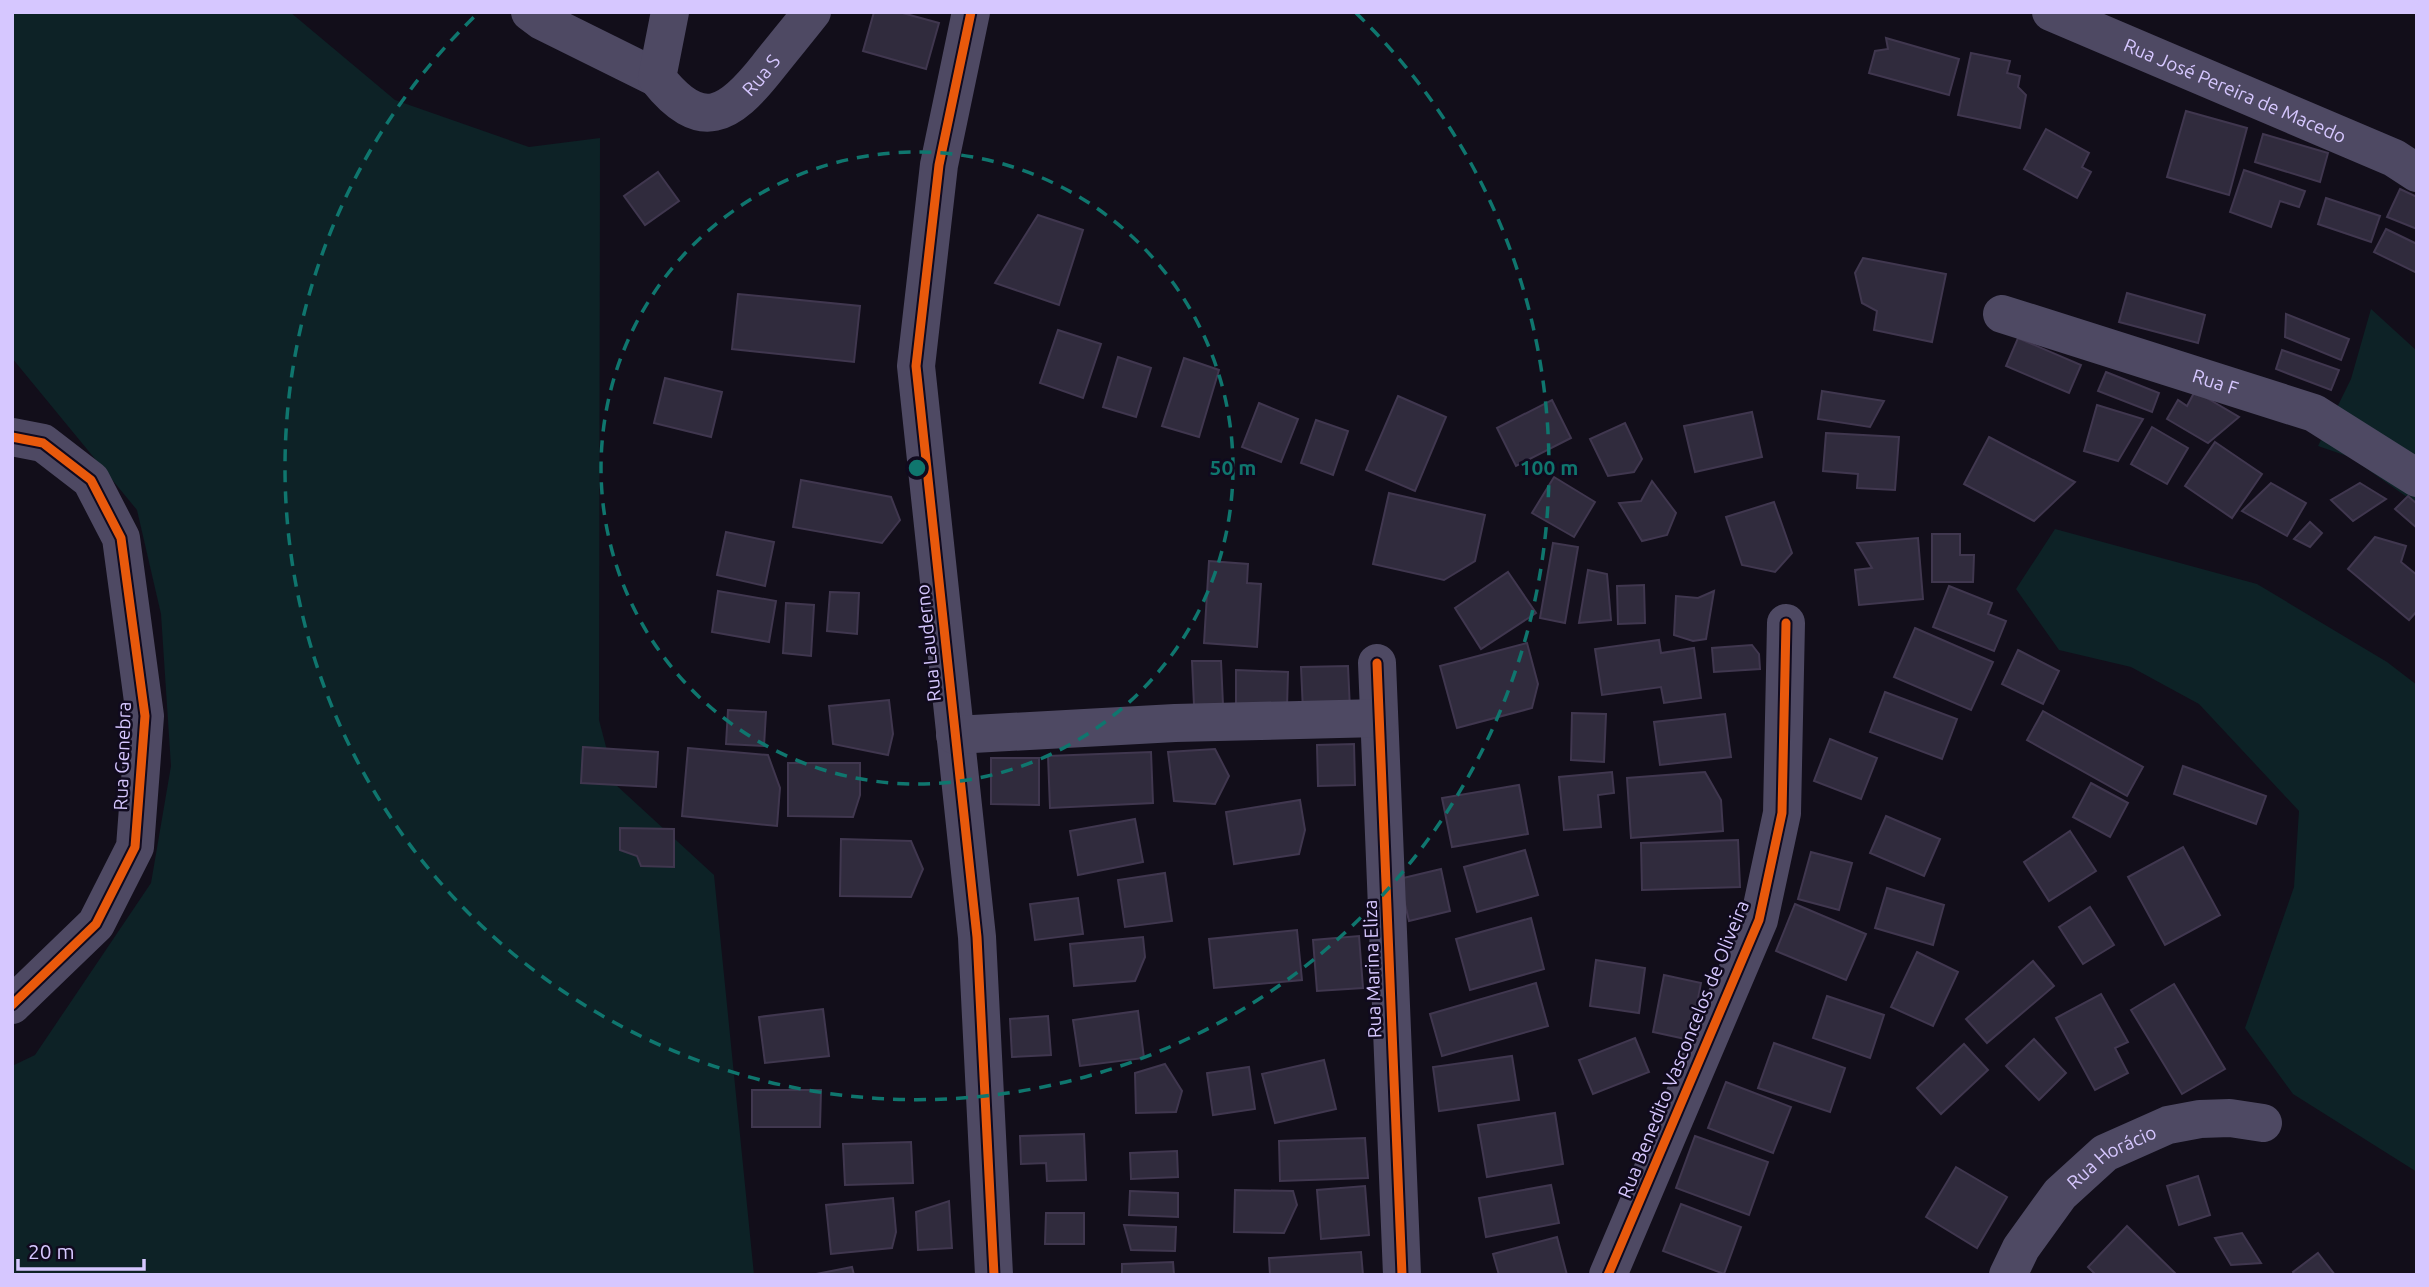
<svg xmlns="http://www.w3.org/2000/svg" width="2429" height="1287" font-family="Ubuntu,sans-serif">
  <rect width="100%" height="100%" fill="#120e1a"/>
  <!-- green -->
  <g fill="#0d2226">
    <path d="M 12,12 L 290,12 L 395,100 L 529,147 L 600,138 L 599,720 L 616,785 L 714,875 L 754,1275 L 12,1275 L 12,1066 L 35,1055 L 151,883 L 171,766 L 161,614 L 137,510 L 12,358 Z"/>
    <path d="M 2371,309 L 2417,351 L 2417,504 L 2350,457 L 2318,446 L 2351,379 Z"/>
    <path d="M 2055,529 L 2257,584 L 2387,662 L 2417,685 L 2417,1172 L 2293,1094 L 2245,1028 L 2294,887 L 2299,811 L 2199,704 L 2131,667 L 2059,650 L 2016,589 Z"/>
  </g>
  <!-- building -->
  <g fill="#302b3d" stroke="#40374f" stroke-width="2">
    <path d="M 874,12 L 899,12 L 939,23 L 926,69 L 863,51 Z"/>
    <path d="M 1886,38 L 1959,59 L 1949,95 L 1869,73 L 1875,51 L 1888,49 Z"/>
    <path d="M 1971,53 L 2010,61 L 2007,73 L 2020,76 L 2018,87 L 2026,95 L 2020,128 L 1958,115 Z"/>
    <path d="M 2186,111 L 2247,128 L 2229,195 L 2167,177 Z"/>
    <path d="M 2046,129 L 2089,153 L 2082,167 L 2091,172 L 2077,198 L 2024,169 Z"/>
    <path d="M 2263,134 L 2328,153 L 2320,182 L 2255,162 Z"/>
    <path d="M 2244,170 L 2305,191 L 2299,207 L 2280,201 L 2271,227 L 2230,212 Z"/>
    <path d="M 658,172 L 679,201 L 645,225 L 624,196 Z"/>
    <path d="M 2400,189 L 2417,197 L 2417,229 L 2387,217 Z"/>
    <path d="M 2326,198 L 2380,216 L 2371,242 L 2318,224 Z"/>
    <path d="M 1038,215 L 1083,230 L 1059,305 L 995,283 Z"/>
    <path d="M 2386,229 L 2417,244 L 2417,273 L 2374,252 Z"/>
    <path d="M 1863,258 L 1946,274 L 1932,342 L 1874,330 L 1877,311 L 1862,303 L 1855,273 Z"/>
    <path d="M 2127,293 L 2205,315 L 2198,343 L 2119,322 Z"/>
    <path d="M 738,294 L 860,306 L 854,362 L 732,349 Z"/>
    <path d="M 2286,314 L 2349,339 L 2341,360 L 2285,337 Z"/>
    <path d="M 1058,330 L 1101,344 L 1083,398 L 1040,383 Z"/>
    <path d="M 2018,338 L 2081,365 L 2069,393 L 2006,366 Z"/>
    <path d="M 2282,350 L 2339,370 L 2331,390 L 2276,369 Z"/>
    <path d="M 1118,357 L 1151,368 L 1136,417 L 1103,407 Z"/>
    <path d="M 1184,358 L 1219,370 L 1199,437 L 1162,426 Z"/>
    <path d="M 2106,372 L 2159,393 L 2152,412 L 2098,391 Z"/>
    <path d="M 665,378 L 722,392 L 711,437 L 654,423 Z"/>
    <path d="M 1822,391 L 1884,401 L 1870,427 L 1818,419 Z"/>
    <path d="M 2195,391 L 2239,417 L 2208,443 L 2167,419 L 2178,400 L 2187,406 Z"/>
    <path d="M 1398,396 L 1446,417 L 1415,491 L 1366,470 Z"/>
    <path d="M 1552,400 L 1571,438 L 1516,466 L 1497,428 Z"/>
    <path d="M 1259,403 L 1298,419 L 1281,462 L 1242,447 Z"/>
    <path d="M 2097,405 L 2143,419 L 2118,461 L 2084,451 Z"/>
    <path d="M 1752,412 L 1762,457 L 1695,472 L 1684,426 Z"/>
    <path d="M 1316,420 L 1348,431 L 1333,475 L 1301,463 Z"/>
    <path d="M 1625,423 L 1642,459 L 1634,472 L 1608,476 L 1590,439 Z"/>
    <path d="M 2152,427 L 2188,448 L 2167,484 L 2131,464 Z"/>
    <path d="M 1826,433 L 1899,437 L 1895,490 L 1857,488 L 1858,474 L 1823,471 Z"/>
    <path d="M 1989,437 L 2075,482 L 2034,521 L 1964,484 Z"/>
    <path d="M 2215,442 L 2262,474 L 2232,518 L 2185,486 Z"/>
    <path d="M 1554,477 L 1595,502 L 1574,537 L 1532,513 Z"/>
    <path d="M 801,480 L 891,497 L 900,520 L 882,543 L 793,527 Z"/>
    <path d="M 1652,481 L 1676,513 L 1667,535 L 1642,541 L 1619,503 L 1641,501 Z"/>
    <path d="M 2271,483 L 2306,503 L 2287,536 L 2242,511 Z"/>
    <path d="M 2360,483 L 2386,499 L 2353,521 L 2331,500 Z"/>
    <path d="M 1389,493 L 1485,515 L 1475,561 L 1444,580 L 1373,564 Z"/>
    <path d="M 2408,496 L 2417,504 L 2417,528 L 2395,509 Z"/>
    <path d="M 1774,502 L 1792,553 L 1775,572 L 1742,565 L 1726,517 Z"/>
    <path d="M 2310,522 L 2322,533 L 2310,547 L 2294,539 Z"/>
    <path d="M 726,532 L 774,542 L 765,586 L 717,575 Z"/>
    <path d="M 1932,534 L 1960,534 L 1960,555 L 1974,555 L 1973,582 L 1932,582 Z"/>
    <path d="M 2375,537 L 2406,546 L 2401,562 L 2417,575 L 2417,611 L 2409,620 L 2348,569 Z"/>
    <path d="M 1918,538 L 1923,599 L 1859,605 L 1855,570 L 1872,568 L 1857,543 Z"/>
    <path d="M 1553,543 L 1578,547 L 1565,623 L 1540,618 Z"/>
    <path d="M 1209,561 L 1248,564 L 1247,583 L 1261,584 L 1257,647 L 1204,643 Z"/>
    <path d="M 1588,570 L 1607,574 L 1611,620 L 1579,623 Z"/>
    <path d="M 1508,572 L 1536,613 L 1481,649 L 1455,608 Z"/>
    <path d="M 1644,585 L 1645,623 L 1618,624 L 1617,586 Z"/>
    <path d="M 1949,586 L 1992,603 L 1988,614 L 2006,621 L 1994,651 L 1933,627 Z"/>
    <path d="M 718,591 L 776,601 L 769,642 L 712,632 Z"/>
    <path d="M 1714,591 L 1706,639 L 1693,641 L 1674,635 L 1676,596 L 1698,598 Z"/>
    <path d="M 830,592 L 859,593 L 857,634 L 827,631 Z"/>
    <path d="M 786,603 L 814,605 L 811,656 L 783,653 Z"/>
    <path d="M 1915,628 L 1993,662 L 1971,710 L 1894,677 Z"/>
    <path d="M 1659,640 L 1661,653 L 1694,648 L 1701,698 L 1664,703 L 1661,687 L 1602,695 L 1595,649 Z"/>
    <path d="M 1527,643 L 1538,684 L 1532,708 L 1457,728 L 1440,666 Z"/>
    <path d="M 1752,645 L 1759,654 L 1760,669 L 1714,672 L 1712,648 Z"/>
    <path d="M 2018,650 L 2059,671 L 2043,704 L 2002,684 Z"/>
    <path d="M 1192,661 L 1221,661 L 1223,705 L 1194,705 Z"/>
    <path d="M 1348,666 L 1350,710 L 1303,711 L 1301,667 Z"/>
    <path d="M 1236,670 L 1288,672 L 1287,708 L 1236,707 Z"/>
    <path d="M 1885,692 L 1957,719 L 1942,759 L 1870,732 Z"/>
    <path d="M 889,700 L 893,734 L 888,755 L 833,744 L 829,706 Z"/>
    <path d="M 728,710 L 766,712 L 764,746 L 726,744 Z"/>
    <path d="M 2043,711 L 2143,767 L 2127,796 L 2027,740 Z"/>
    <path d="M 1572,713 L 1606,714 L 1604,762 L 1571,760 Z"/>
    <path d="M 1725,714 L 1731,757 L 1660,765 L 1654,722 Z"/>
    <path d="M 1830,739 L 1877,758 L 1861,799 L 1814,781 Z"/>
    <path d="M 1354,744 L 1355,785 L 1318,786 L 1317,745 Z"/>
    <path d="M 583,747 L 658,752 L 656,787 L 581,783 Z"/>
    <path d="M 688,748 L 768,755 L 780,788 L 777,826 L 682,816 Z"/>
    <path d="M 1215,749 L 1229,776 L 1215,804 L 1174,801 L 1168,752 Z"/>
    <path d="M 1151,752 L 1153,803 L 1050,808 L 1048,756 Z"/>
    <path d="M 991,758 L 1039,758 L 1039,805 L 991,804 Z"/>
    <path d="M 788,763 L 860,763 L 860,795 L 853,817 L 788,816 Z"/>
    <path d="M 2183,766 L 2266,796 L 2256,824 L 2174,794 Z"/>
    <path d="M 1612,772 L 1614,793 L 1598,795 L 1601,827 L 1564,830 L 1559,777 Z"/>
    <path d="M 1705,772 L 1721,800 L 1723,831 L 1631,838 L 1627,778 Z"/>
    <path d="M 2091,783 L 2128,803 L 2110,837 L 2073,817 Z"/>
    <path d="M 1519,785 L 1528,834 L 1452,847 L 1442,798 Z"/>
    <path d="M 1300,800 L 1305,830 L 1299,854 L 1234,864 L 1226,812 Z"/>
    <path d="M 1886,816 L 1940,839 L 1924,876 L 1870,853 Z"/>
    <path d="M 1135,819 L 1143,862 L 1078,875 L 1070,831 Z"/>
    <path d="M 620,828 L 674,829 L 674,867 L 641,866 L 637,856 L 620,850 Z"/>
    <path d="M 2070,831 L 2096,871 L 2049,901 L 2024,862 Z"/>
    <path d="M 841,839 L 911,841 L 923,869 L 911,897 L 840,896 Z"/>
    <path d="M 1738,840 L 1740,887 L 1642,890 L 1641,843 Z"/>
    <path d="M 2183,847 L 2220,915 L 2165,945 L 2128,877 Z"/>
    <path d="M 1525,850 L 1538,895 L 1477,912 L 1464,867 Z"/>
    <path d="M 1811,852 L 1852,863 L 1839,910 L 1798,899 Z"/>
    <path d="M 1441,869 L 1450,911 L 1409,921 L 1399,879 Z"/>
    <path d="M 1165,873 L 1172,921 L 1125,927 L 1118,880 Z"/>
    <path d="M 1887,888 L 1944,905 L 1933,945 L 1875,928 Z"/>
    <path d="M 1078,898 L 1083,934 L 1035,940 L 1030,904 Z"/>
    <path d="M 1795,904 L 1866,934 L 1846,980 L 1776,951 Z"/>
    <path d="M 2090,907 L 2114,945 L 2083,964 L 2059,927 Z"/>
    <path d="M 1531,918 L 1544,969 L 1470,990 L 1456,939 Z"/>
    <path d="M 1297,930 L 1302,980 L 1214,988 L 1209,939 Z"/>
    <path d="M 1359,936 L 1363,988 L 1317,991 L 1313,940 Z"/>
    <path d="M 1143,937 L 1145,957 L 1135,981 L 1074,986 L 1070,944 Z"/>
    <path d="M 1917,952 L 1958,972 L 1933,1026 L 1891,1007 Z"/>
    <path d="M 1596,960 L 1645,968 L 1639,1013 L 1590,1006 Z"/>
    <path d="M 2033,961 L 2054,986 L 1987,1043 L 1966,1019 Z"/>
    <path d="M 1664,975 L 1701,983 L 1690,1040 L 1653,1032 Z"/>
    <path d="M 1536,983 L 1548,1026 L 1442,1056 L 1430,1014 Z"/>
    <path d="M 2174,984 L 2225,1069 L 2182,1094 L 2131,1010 Z"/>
    <path d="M 2101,994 L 2128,1042 L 2115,1048 L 2128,1073 L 2095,1090 L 2056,1018 Z"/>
    <path d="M 1827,996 L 1884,1015 L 1870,1058 L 1813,1038 Z"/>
    <path d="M 823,1009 L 829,1056 L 765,1063 L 759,1017 Z"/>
    <path d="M 1138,1011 L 1144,1058 L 1080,1066 L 1073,1020 Z"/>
    <path d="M 1048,1016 L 1051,1055 L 1012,1057 L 1010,1019 Z"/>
    <path d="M 1635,1038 L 1649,1072 L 1593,1094 L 1579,1060 Z"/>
    <path d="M 2034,1039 L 2066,1073 L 2039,1100 L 2006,1066 Z"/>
    <path d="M 1774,1043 L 1845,1068 L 1830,1112 L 1758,1088 Z"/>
    <path d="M 1964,1044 L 1988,1070 L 1941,1114 L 1917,1088 Z"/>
    <path d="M 1512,1056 L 1519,1100 L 1439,1111 L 1433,1067 Z"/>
    <path d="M 1324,1060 L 1336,1109 L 1275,1123 L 1262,1074 Z"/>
    <path d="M 1165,1064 L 1182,1091 L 1176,1112 L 1136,1113 L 1135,1073 Z"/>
    <path d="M 1249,1067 L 1255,1109 L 1213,1115 L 1207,1073 Z"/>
    <path d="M 1726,1082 L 1791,1107 L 1773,1153 L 1708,1128 Z"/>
    <path d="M 752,1090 L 821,1090 L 820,1127 L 752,1127 Z"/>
    <path d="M 1555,1113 L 1563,1164 L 1487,1177 L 1478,1125 Z"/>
    <path d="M 1084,1134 L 1086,1180 L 1047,1181 L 1046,1163 L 1021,1164 L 1020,1136 Z"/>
    <path d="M 1695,1136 L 1768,1162 L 1749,1215 L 1676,1188 Z"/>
    <path d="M 1365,1138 L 1368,1178 L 1280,1181 L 1279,1141 Z"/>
    <path d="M 911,1142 L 913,1183 L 845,1185 L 843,1144 Z"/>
    <path d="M 1177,1151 L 1178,1177 L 1131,1179 L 1130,1153 Z"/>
    <path d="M 1956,1167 L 2007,1197 L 1977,1248 L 1926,1217 Z"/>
    <path d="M 2198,1176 L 2210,1215 L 2179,1225 L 2167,1186 Z"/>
    <path d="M 1551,1185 L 1559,1223 L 1486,1237 L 1479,1198 Z"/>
    <path d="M 1365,1186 L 1369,1235 L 1321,1239 L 1317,1190 Z"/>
    <path d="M 1235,1190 L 1293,1191 L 1297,1205 L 1284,1233 L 1234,1232 Z"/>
    <path d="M 1130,1191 L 1178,1193 L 1178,1217 L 1129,1215 Z"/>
    <path d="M 893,1198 L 896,1232 L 892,1248 L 831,1254 L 826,1205 Z"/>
    <path d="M 949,1201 L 952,1248 L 918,1250 L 916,1212 Z"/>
    <path d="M 1681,1204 L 1741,1227 L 1724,1274 L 1663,1251 Z"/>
    <path d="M 1046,1213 L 1084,1213 L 1084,1244 L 1045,1244 Z"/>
    <path d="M 1124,1225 L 1176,1227 L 1175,1251 L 1131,1250 Z"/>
    <path d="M 2127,1226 L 2177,1275 L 2096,1275 L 2088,1267 Z"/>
    <path d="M 2242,1233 L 2261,1263 L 2231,1265 L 2215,1238 Z"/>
    <path d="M 1557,1237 L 1567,1275 L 1499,1275 L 1493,1254 Z"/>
    <path d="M 1361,1252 L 1363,1275 L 1270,1275 L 1269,1258 Z"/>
    <path d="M 2318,1253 L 2335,1275 L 2295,1275 L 2293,1272 Z"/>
    <path d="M 1173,1262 L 1174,1275 L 1122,1275 L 1122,1264 Z"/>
    <path d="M 852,1267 L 854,1275 L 811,1275 Z"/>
  </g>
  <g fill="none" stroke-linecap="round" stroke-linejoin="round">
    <!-- minor -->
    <g stroke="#4e4963" stroke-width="38">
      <path d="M 530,12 L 542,21 L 657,78"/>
      <path id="s1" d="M 670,12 L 657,78 C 701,134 729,116 767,68 C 782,49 797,31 812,12"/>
      <path d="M 971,12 L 939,165 L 916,366 L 977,937 L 994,1275"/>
      <path id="s2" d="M 2051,12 L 2394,158 L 2417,173"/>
      <path id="s3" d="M 2002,314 L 2314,413 L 2417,478"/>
      <path d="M 12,437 L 43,443 L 91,480 L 121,538 L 145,716 L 135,847 L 96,924 L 12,1005"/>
      <path d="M 1377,663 L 1402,1275"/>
      <path d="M 955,735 L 1175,723 L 1379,718"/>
      <path d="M 1608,1275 L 1759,920 L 1782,813 L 1786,623"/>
      <path id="s4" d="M 2008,1275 L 2021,1248 L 2060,1194 L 2105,1153 L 2168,1125 L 2200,1119 L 2230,1118 L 2263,1123"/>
    </g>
    <defs>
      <g id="cycleway">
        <path d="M 971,12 L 939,165 L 916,366 L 977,937 L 994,1275"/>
        <path d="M 12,437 L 43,443 L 91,480 L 121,538 L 145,716 L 135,847 L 96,924 L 12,1005"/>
        <path d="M 1377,663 L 1402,1275"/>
        <path d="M 1608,1275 L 1759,920 L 1782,813 L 1786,623"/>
      </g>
    </defs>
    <!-- cycleway casing -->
    <use href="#cycleway" stroke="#100a1e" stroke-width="13"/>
    <!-- cycleway -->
    <use href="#cycleway" stroke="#e8590c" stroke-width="9"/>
  </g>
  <!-- distance rings -->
  <g fill="none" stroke="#0f766e" stroke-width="3.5" stroke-dasharray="12 9">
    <circle cx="917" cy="468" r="316"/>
    <path d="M1356 13A632 632 0 1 1 478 13"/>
  </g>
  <g text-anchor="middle" stroke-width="5" stroke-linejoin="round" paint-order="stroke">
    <!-- street labels -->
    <g font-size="19" fill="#d6c7ff" stroke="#100a1e">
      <text dy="7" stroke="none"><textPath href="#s1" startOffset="198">Rua S</textPath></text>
      <text dy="7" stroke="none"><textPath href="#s2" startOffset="200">Rua José Pereira de Macedo</textPath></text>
      <text dy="7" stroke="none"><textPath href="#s3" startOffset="224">Rua F</textPath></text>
      <text transform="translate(928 643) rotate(-96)" y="7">Rua Lauderno</text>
      <text transform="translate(122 756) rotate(-88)" y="7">Rua Genebra</text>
      <text transform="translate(1372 969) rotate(-92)" y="7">Rua Marina Eliza</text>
      <text transform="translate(1683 1049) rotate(-68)" y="7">Rua Benedito Vasconcelos de Oliveira</text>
      <text dy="7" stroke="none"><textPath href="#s4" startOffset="161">Rua Horácio</textPath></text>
    </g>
  </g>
  <circle cx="917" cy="468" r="10" fill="#0f766e" stroke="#100a1e" stroke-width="3.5"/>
  <g font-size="21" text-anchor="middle" font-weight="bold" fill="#0f766e" stroke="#100a1e" stroke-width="5" stroke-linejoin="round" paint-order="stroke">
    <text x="1233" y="475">50 m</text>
    <text x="1549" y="475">100 m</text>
  </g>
  <!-- border -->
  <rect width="2429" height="1287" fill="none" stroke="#d6c7ff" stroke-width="28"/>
  <!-- scale -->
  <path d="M18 1259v10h126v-10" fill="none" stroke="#d6c7ff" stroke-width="3.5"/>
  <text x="28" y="1259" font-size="21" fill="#d6c7ff" stroke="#100a1e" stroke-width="5" paint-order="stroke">20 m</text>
</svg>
